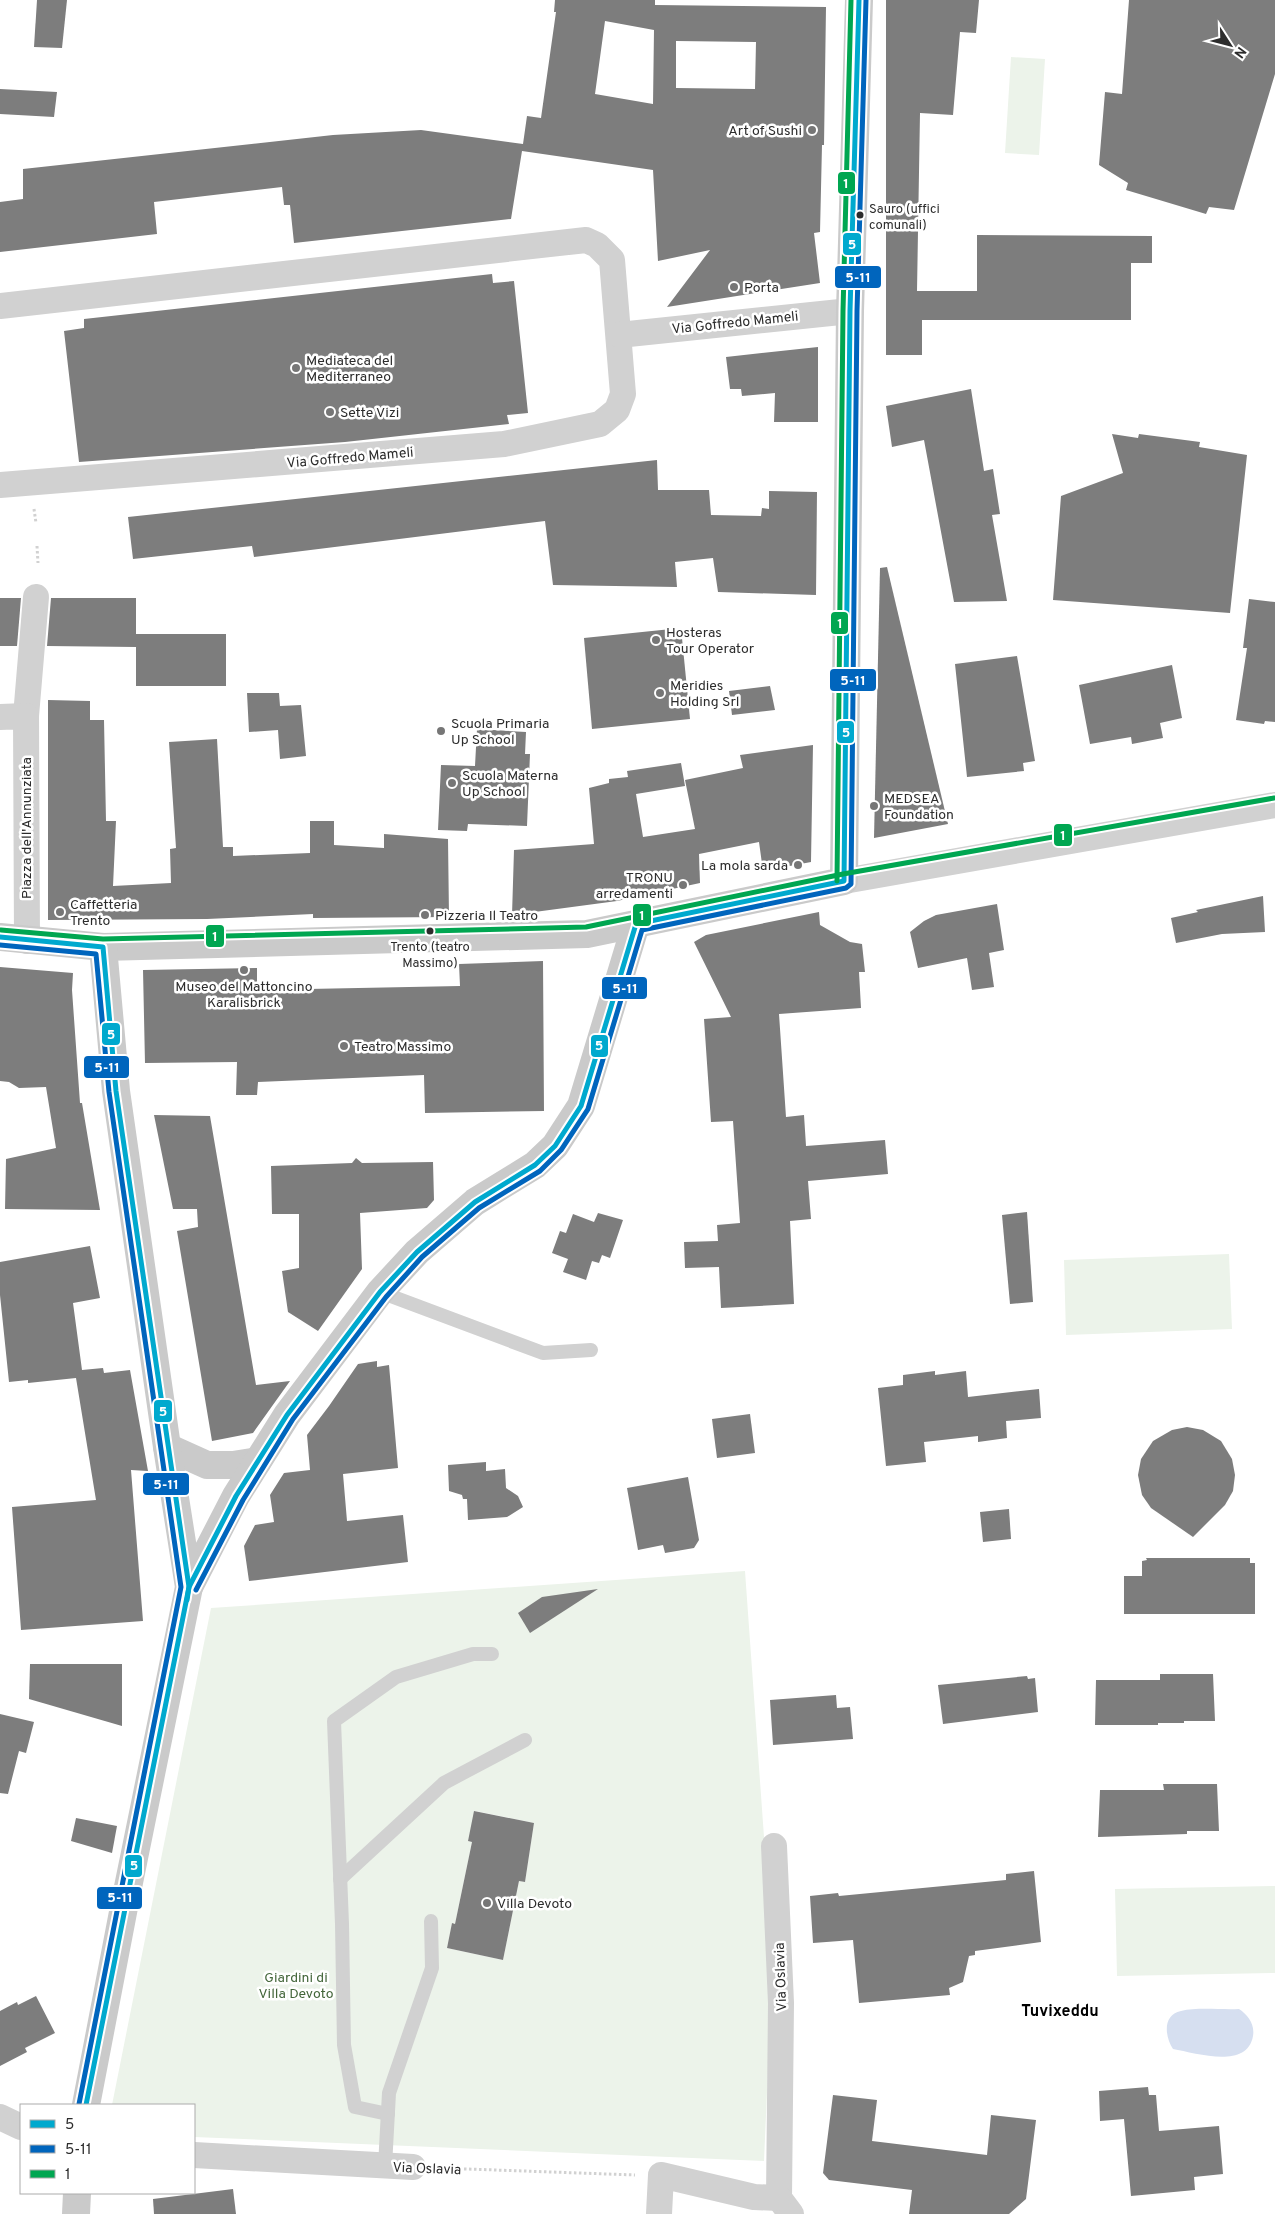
<svg xmlns="http://www.w3.org/2000/svg" width="1275" height="2214" font-family="Overpass,sans-serif">
  <rect width="100%" height="100%" fill="#fff"/>
  <!-- green -->
  <g fill="#ecf3ea" fill-rule="evenodd">
    <path d="M 1011,57 L 1045,59 L 1039,155 L 1005,153 Z"/>
    <path d="M 1229,1254 L 1232,1329 L 1066,1335 L 1064,1260 Z"/>
    <path d="M 745,1571 L 765,1851 L 772,1978 L 764,2161 L 194,2137 L 194,2105 L 112,2105 L 211,1608 ZM 475,1811 L 534,1823 L 525,1882 L 519,1881 L 503,1960 L 447,1948 L 452,1924 L 455,1924 L 472,1842 L 468,1841 Z"/>
    <path d="M 1275,1886 L 1275,1973 L 1117,1976 L 1115,1889 Z"/>
  </g>
  <!-- water -->
  <path fill="#d6dff0" d="M 1239,2009 C 1248,2015 1255,2024 1253,2036 C 1247,2070 1196,2053 1173,2049 C 1165,2037 1162,2015 1181,2011 C 1197,2007 1222,2010 1239,2009 Z"/>
  <!-- building -->
  <g fill="#7d7d7d" fill-rule="evenodd">
    <path d="M 37,0 L 67,0 L 62,48 L 34,47 Z"/>
    <path d="M 555,0 L 655,0 L 655,5 L 826,7 L 824,145 L 822,145 L 820,232 L 814,233 L 820,283 L 667,307 L 710,250 L 658,261 L 653,170 L 522,151 L 511,219 L 294,243 L 290,205 L 284,205 L 282,187 L 154,202 L 157,234 L 0,252 L 0,202 L 23,199 L 23,169 L 333,135 L 421,130 L 523,144 L 527,116 L 541,118 L 556,12 L 554,12 ZM 605,21 L 654,30 L 653,104 L 595,94 ZM 676,41 L 756,42 L 755,89 L 676,88 Z"/>
    <path d="M 886,0 L 979,0 L 976,33 L 960,32 L 953,115 L 920,113 L 917,291 L 977,291 L 977,235 L 1152,236 L 1152,263 L 1131,263 L 1131,320 L 922,320 L 922,355 L 886,355 Z"/>
    <path d="M 1129,0 L 1275,0 L 1275,74 L 1234,210 L 1209,207 L 1206,214 L 1126,190 L 1128,183 L 1099,165 L 1105,92 L 1122,94 Z"/>
    <path d="M 0,89 L 57,92 L 54,117 L 0,114 Z"/>
    <path d="M 492,274 L 493,283 L 514,281 L 528,413 L 507,415 L 509,424 L 345,442 L 79,462 L 64,331 L 84,328 L 84,319 Z"/>
    <path d="M 818,347 L 818,422 L 774,422 L 775,393 L 742,396 L 741,389 L 730,389 L 726,357 Z"/>
    <path d="M 971,389 L 984,471 L 993,469 L 1000,514 L 992,515 L 1007,601 L 954,602 L 924,440 L 892,447 L 886,406 Z"/>
    <path d="M 1112,434 L 1138,438 L 1139,434 L 1200,442 L 1199,447 L 1247,455 L 1230,613 L 1053,600 L 1061,496 L 1123,473 Z"/>
    <path d="M 657,460 L 658,490 L 709,490 L 711,515 L 761,516 L 762,508 L 769,509 L 769,491 L 817,492 L 816,595 L 718,592 L 713,558 L 675,562 L 677,587 L 553,585 L 545,521 L 254,557 L 252,546 L 133,559 L 128,517 Z"/>
    <path d="M 887,567 L 948,824 L 874,838 L 880,568 Z"/>
    <path d="M 0,598 L 21,598 L 17,646 L 0,646 Z"/>
    <path d="M 51,598 L 136,598 L 136,645 L 136,634 L 226,634 L 226,686 L 136,686 L 136,647 L 47,646 Z"/>
    <path d="M 1249,599 L 1275,602 L 1275,722 L 1265,721 L 1264,724 L 1236,720 L 1247,648 L 1243,648 Z"/>
    <path d="M 681,628 L 690,719 L 592,729 L 584,638 Z"/>
    <path d="M 1017,656 L 1035,761 L 1023,763 L 1024,771 L 967,777 L 955,664 Z"/>
    <path d="M 1172,665 L 1182,718 L 1160,723 L 1163,738 L 1132,744 L 1131,737 L 1090,744 L 1079,685 Z"/>
    <path d="M 770,686 L 775,710 L 732,715 L 729,691 Z"/>
    <path d="M 247,693 L 279,693 L 280,706 L 301,705 L 306,756 L 280,759 L 278,730 L 249,732 Z"/>
    <path d="M 48,700 L 90,701 L 90,720 L 104,720 L 106,821 L 116,821 L 113,886 L 171,883 L 170,849 L 176,848 L 169,742 L 217,739 L 223,847 L 233,847 L 233,856 L 310,853 L 310,821 L 334,821 L 334,845 L 384,848 L 384,834 L 448,839 L 449,917 L 313,918 L 313,914 L 207,919 L 48,920 Z"/>
    <path d="M 477,729 L 526,732 L 525,754 L 530,754 L 527,826 L 468,824 L 467,831 L 438,830 L 441,765 L 475,766 Z"/>
    <path d="M 813,745 L 811,862 L 763,871 L 759,842 L 699,854 L 700,883 L 617,901 L 512,915 L 514,850 L 594,844 L 589,788 L 609,783 L 609,779 L 628,777 L 627,771 L 681,763 L 685,786 L 636,794 L 643,837 L 695,829 L 685,780 L 743,768 L 740,755 Z"/>
    <path d="M 1263,896 L 1265,932 L 1222,934 L 1176,943 L 1171,918 L 1198,912 L 1196,910 Z"/>
    <path d="M 997,904 L 1004,950 L 989,953 L 994,987 L 972,990 L 967,958 L 918,968 L 910,932 L 924,921 L 936,915 Z"/>
    <path d="M 819,912 L 820,925 L 850,942 L 862,944 L 865,972 L 859,972 L 861,1008 L 779,1014 L 786,1117 L 804,1115 L 806,1146 L 885,1140 L 888,1174 L 808,1181 L 811,1219 L 790,1221 L 794,1304 L 721,1308 L 719,1267 L 685,1268 L 684,1242 L 718,1241 L 717,1225 L 740,1223 L 733,1121 L 711,1122 L 704,1019 L 731,1017 L 694,942 L 706,935 Z"/>
    <path d="M 543,961 L 544,1111 L 425,1113 L 424,1075 L 258,1082 L 257,1095 L 236,1095 L 237,1062 L 145,1063 L 143,970 L 257,968 L 257,990 L 460,986 L 459,964 Z"/>
    <path d="M 0,967 L 73,973 L 72,990 L 80,1103 L 82,1103 L 100,1210 L 5,1209 L 6,1159 L 56,1148 L 46,1087 L 19,1088 L 9,1082 L 0,1081 Z"/>
    <path d="M 154,1115 L 210,1116 L 256,1385 L 290,1381 L 253,1433 L 212,1441 L 177,1231 L 198,1227 L 197,1209 L 173,1209 Z"/>
    <path d="M 356,1158 L 362,1163 L 433,1162 L 434,1200 L 427,1208 L 360,1213 L 362,1269 L 318,1331 L 288,1312 L 282,1271 L 299,1268 L 299,1214 L 272,1214 L 271,1166 L 352,1163 Z"/>
    <path d="M 1027,1212 L 1033,1302 L 1010,1304 L 1002,1215 Z"/>
    <path d="M 598,1213 L 623,1220 L 610,1258 L 602,1255 L 599,1263 L 592,1261 L 586,1280 L 563,1272 L 568,1259 L 552,1253 L 560,1231 L 566,1233 L 573,1214 L 594,1222 Z"/>
    <path d="M 90,1246 L 100,1298 L 73,1303 L 82,1370 L 103,1368 L 104,1373 L 130,1370 L 148,1471 L 131,1470 L 143,1621 L 21,1630 L 12,1507 L 96,1500 L 76,1378 L 28,1383 L 28,1380 L 9,1382 L 0,1295 L 0,1262 Z"/>
    <path d="M 377,1361 L 377,1367 L 389,1365 L 398,1468 L 343,1474 L 347,1521 L 403,1515 L 408,1562 L 249,1581 L 244,1546 L 255,1525 L 274,1522 L 270,1495 L 284,1473 L 310,1470 L 307,1435 L 329,1406 L 358,1364 Z"/>
    <path d="M 935,1371 L 935,1375 L 966,1371 L 968,1397 L 1039,1389 L 1041,1418 L 1006,1421 L 1007,1438 L 978,1442 L 978,1436 L 924,1442 L 926,1462 L 886,1466 L 878,1388 L 903,1385 L 903,1375 Z"/>
    <path d="M 750,1414 L 755,1453 L 717,1458 L 712,1419 Z"/>
    <path d="M 1187,1427 L 1203,1430 L 1221,1441 L 1232,1459 L 1235,1475 L 1233,1491 L 1225,1505 L 1193,1537 L 1151,1508 L 1142,1495 L 1138,1475 L 1141,1459 L 1153,1441 L 1172,1430 Z"/>
    <path d="M 486,1462 L 486,1471 L 505,1469 L 506,1488 L 518,1496 L 523,1507 L 507,1517 L 468,1520 L 467,1499 L 463,1499 L 462,1495 L 449,1491 L 448,1465 Z"/>
    <path d="M 688,1477 L 699,1540 L 694,1548 L 665,1553 L 663,1545 L 638,1550 L 627,1488 Z"/>
    <path d="M 1009,1509 L 1011,1539 L 983,1542 L 980,1512 Z"/>
    <path d="M 1146,1558 L 1250,1558 L 1250,1563 L 1255,1563 L 1255,1614 L 1124,1614 L 1124,1576 L 1142,1576 L 1142,1561 L 1147,1560 Z"/>
    <path d="M 598,1589 L 530,1633 L 518,1613 L 542,1597 Z"/>
    <path d="M 30,1664 L 122,1664 L 122,1726 L 29,1699 Z"/>
    <path d="M 1160,1674 L 1213,1674 L 1215,1721 L 1184,1721 L 1184,1723 L 1158,1723 L 1158,1725 L 1095,1725 L 1096,1680 L 1160,1680 Z"/>
    <path d="M 1027,1676 L 1028,1679 L 1035,1678 L 1038,1712 L 943,1724 L 938,1685 Z"/>
    <path d="M 836,1695 L 837,1708 L 850,1707 L 853,1739 L 773,1745 L 770,1700 Z"/>
    <path d="M 0,1714 L 34,1722 L 26,1753 L 19,1751 L 8,1794 L 0,1793 Z"/>
    <path d="M 1163,1784 L 1217,1784 L 1219,1831 L 1187,1831 L 1187,1834 L 1098,1837 L 1100,1790 L 1164,1790 Z"/>
    <path d="M 474,1811 L 534,1823 L 525,1882 L 519,1881 L 503,1960 L 447,1948 L 452,1923 L 455,1924 L 472,1842 L 468,1841 Z"/>
    <path d="M 76,1818 L 117,1826 L 112,1853 L 71,1841 Z"/>
    <path d="M 1034,1871 L 1041,1942 L 975,1951 L 975,1955 L 969,1956 L 963,1982 L 949,1988 L 950,1995 L 859,2003 L 853,1940 L 813,1943 L 810,1896 L 838,1893 L 839,1896 L 1006,1880 L 1006,1874 Z"/>
    <path d="M 36,1996 L 55,2033 L 25,2048 L 27,2052 L 0,2066 L 0,2011 L 17,2002 L 18,2005 Z"/>
    <path d="M 1148,2087 L 1149,2095 L 1156,2095 L 1159,2131 L 1219,2126 L 1223,2174 L 1194,2177 L 1195,2190 L 1131,2196 L 1124,2119 L 1100,2121 L 1099,2091 Z"/>
    <path d="M 833,2095 L 877,2100 L 872,2141 L 987,2155 L 991,2115 L 1036,2120 L 1026,2199 L 1009,2214 L 909,2214 L 912,2190 L 829,2180 L 823,2173 Z"/>
    <path d="M 233,2189 L 236,2214 L 154,2214 L 153,2199 Z"/>
  </g>
  <g fill="none" stroke-linecap="round" stroke-linejoin="round">
    <!-- path -->
    <g stroke="#d1d1d1" stroke-width="3" stroke-dasharray="2.5 2.5" stroke-linecap="butt">
      <path d="M 34,509 L 36,523"/>
      <path d="M 37,546 L 38,563"/>
      <path d="M 439,2168 L 635,2175"/>
    </g>
    <!-- lane -->
    <g stroke="#d1d1d1" stroke-width="14">
      <path d="M 380,1292 L 543,1353 L 591,1350"/>
      <path d="M 340,1879 L 444,1783 L 525,1740"/>
      <path d="M 388,2114 L 355,2107 L 344,2045 L 342,1924 L 334,1721 L 396,1677 L 473,1654 L 492,1654"/>
      <path d="M 385,2166 L 389,2093 L 432,1968 L 431,1921"/>
    </g>
    <!-- street -->
    <g stroke="#d1d1d1" stroke-width="26">
      <path d="M 0,306 L 586,240 L 597,245 L 612,260 L 623,394 L 617,410 L 600,424 L 504,444 L 0,485"/>
      <path d="M 619,335 L 850,311"/>
      <path d="M 26,716 L 36,597"/>
      <path d="M 0,717 L 26,716 L 27,941"/>
      <path d="M 844,881 L 1275,805"/>
      <path d="M 774,1846 L 781,2003 L 779,2198 L 791,2214"/>
      <path d="M 0,2117 L 21,2127"/>
      <path d="M 194,2155 L 413,2167"/>
      <path d="M 659,2214 L 661,2175 L 754,2197 L 779,2198"/>
    </g>
    <!-- secondary -->
    <g stroke="#cacaca" stroke-width="28">
      <path d="M 0,937 L 103,947 L 587,934 L 844,881 L 850,311 L 859,0"/>
      <path d="M 167,1447 L 207,1465 L 233,1465 L 258,1461"/>
      <path d="M 189,1587 L 236,1496 L 287,1415 L 380,1292 L 417,1252 L 475,1202 L 535,1165 L 555,1146 L 581,1106 L 636,924"/>
      <path d="M 86,2105 L 124,1907 L 189,1587 L 167,1447 L 116,1091 L 103,947"/>
      <path d="M 76,2214 L 77,2193"/>
    </g>
    <defs>
      <g id="bus-1">
        <path d="M 0,937 L 103,947 L 116,1091 L 189,1587 L 187,1600"/>
        <path d="M 86,2105 L 189,1587 L 236,1496 L 287,1415 L 380,1292 L 417,1252 L 475,1202 L 535,1165 L 555,1146 L 581,1106 L 636,924 L 844,881 L 850,311 L 859,0"/>
      </g>
      <g id="bus-2">
        <path d="M 0,945 L 96,954 L 109,1092 L 181,1587 L 79,2104"/>
        <path d="M 196,1590 L 243,1500 L 293,1419 L 386,1297 L 422,1257 L 479,1208 L 540,1171 L 561,1150 L 588,1109 L 642,930 L 846,888 L 851,884 L 857,311 L 866,0"/>
      </g>
      <g id="bus-3">
        <path d="M 837,881 L 843,311 L 851,0"/>
        <path d="M 1,930 L 103,939 L 586,927 L 843,874 L 1274,798"/>
      </g>
    </defs>
    <!-- bus-1 casing -->
    <use href="#bus-1" stroke="#fff" stroke-width="9"/>
    <!-- bus-2 casing -->
    <use href="#bus-2" stroke="#fff" stroke-width="9"/>
    <!-- bus-3 casing -->
    <use href="#bus-3" stroke="#fff" stroke-width="9"/>
    <!-- bus-1 -->
    <use href="#bus-1" stroke="#00a9ce" stroke-width="5"/>
    <!-- bus-2 -->
    <use href="#bus-2" stroke="#0065bd" stroke-width="5"/>
    <!-- bus-3 -->
    <use href="#bus-3" stroke="#00a651" stroke-width="5"/>
  </g>
  <!-- markers -->
  <g fill="#767676" stroke="#fff" stroke-width="2">
    <circle cx="812" cy="130" r="5"/>
    <circle cx="734" cy="287" r="5"/>
    <circle cx="296" cy="368" r="5"/>
    <circle cx="330" cy="412" r="5"/>
    <circle cx="656" cy="640" r="5"/>
    <circle cx="660" cy="693" r="5"/>
    <circle cx="441" cy="731" r="5"/>
    <circle cx="452" cy="783" r="5"/>
    <circle cx="874" cy="806" r="5"/>
    <circle cx="798" cy="865" r="5"/>
    <circle cx="683" cy="885" r="5"/>
    <circle cx="60" cy="912" r="5"/>
    <circle cx="425" cy="915" r="5"/>
    <circle cx="244" cy="970" r="5"/>
    <circle cx="344" cy="1046" r="5"/>
    <circle cx="487" cy="1903" r="5"/>
  </g>
  <g fill="#2c2c2c" stroke="#fff" stroke-width="2">
    <circle cx="860" cy="215" r="4.5"/>
    <circle cx="430" cy="931" r="4.5"/>
  </g>
  <g text-anchor="middle" stroke-width="5" stroke-linejoin="round" paint-order="stroke">
    <!-- bus labels -->
    <g font-size="13" fill="#2c2c2c" stroke="#fff" text-anchor="start">
      <text x="869" y="213">Sauro (uffici<tspan x="869" dy="16">comunali)</tspan></text>
      <text x="430" y="951" text-anchor="middle">Trento (teatro<tspan x="430" dy="16">Massimo)</tspan></text>
    </g>
    <!-- poi labels -->
    <g font-size="14" fill="#2c2c2c" stroke="#fff" text-anchor="start">
      <text x="802" y="135" text-anchor="end">Art of Sushi</text>
      <text x="744" y="292">Porta</text>
      <text x="306" y="365">Mediateca del<tspan x="306" dy="16">Mediterraneo</tspan></text>
      <text x="340" y="417">Sette Vizi</text>
      <text x="666" y="637">Hosteras<tspan x="666" dy="16">Tour Operator</tspan></text>
      <text x="670" y="690">Meridies<tspan x="670" dy="16">Holding Srl</tspan></text>
      <text x="451" y="728">Scuola Primaria<tspan x="451" dy="16">Up School</tspan></text>
      <text x="462" y="780">Scuola Materna<tspan x="462" dy="16">Up School</tspan></text>
      <text x="884" y="803">MEDSEA<tspan x="884" dy="16">Foundation</tspan></text>
      <text x="788" y="870" text-anchor="end">La mola sarda</text>
      <text x="673" y="882" text-anchor="end">TRONU<tspan x="673" dy="16">arredamenti</tspan></text>
      <text x="70" y="909">Caffetteria<tspan x="70" dy="16">Trento</tspan></text>
      <text x="435" y="920">Pizzeria Il Teatro</text>
      <text x="244" y="991" text-anchor="middle">Museo del Mattoncino<tspan x="244" dy="16">Karalisbrick</tspan></text>
      <text x="354" y="1051">Teatro Massimo</text>
      <text x="497" y="1908">Villa Devoto</text>
    </g>
    <!-- street labels -->
    <g font-size="14" fill="#2c2c2c" stroke="#fff">
      <text transform="translate(735 322) rotate(-6)" y="5">Via Goffredo Mameli</text>
      <text transform="translate(350 457) rotate(-5)" y="5">Via Goffredo Mameli</text>
      <text transform="translate(26 828) rotate(-90)" y="5">Piazza dell'Annunziata</text>
      <text transform="translate(780 1977) rotate(-92)" y="5">Via Oslavia</text>
      <text transform="translate(427 2168) rotate(2)" y="5">Via Oslavia</text>
    </g>
    <!-- park labels -->
    <g font-size="14" fill="#43663a" stroke="#fff">
      <text x="296" y="1982">Giardini di<tspan x="296" dy="16">Villa Devoto</tspan></text>
    </g>
    <!-- quarter labels -->
    <g font-size="16" font-weight="bold" fill="#000" stroke="#fff">
      <text x="1060" y="2016">Tuvixeddu</text>
    </g>
  </g>
  <g stroke="#fff" stroke-width="2">
    <rect x="837" y="171" width="19" height="24" rx="5" fill="#00a651"/>
    <rect x="842" y="232" width="20" height="24" rx="5" fill="#00a9ce"/>
    <rect x="834" y="265" width="48" height="24" rx="5" fill="#0065bd"/>
    <rect x="830" y="611" width="19" height="24" rx="5" fill="#00a651"/>
    <rect x="829" y="668" width="48" height="24" rx="5" fill="#0065bd"/>
    <rect x="836" y="720" width="19" height="24" rx="5" fill="#00a9ce"/>
    <rect x="1053" y="823" width="20" height="24" rx="5" fill="#00a651"/>
    <rect x="632" y="903" width="20" height="24" rx="5" fill="#00a651"/>
    <rect x="205" y="924" width="20" height="24" rx="5" fill="#00a651"/>
    <rect x="601" y="976" width="47" height="24" rx="5" fill="#0065bd"/>
    <rect x="101" y="1022" width="20" height="24" rx="5" fill="#00a9ce"/>
    <rect x="590" y="1034" width="19" height="24" rx="5" fill="#00a9ce"/>
    <rect x="83" y="1055" width="47" height="24" rx="5" fill="#0065bd"/>
    <rect x="153" y="1399" width="20" height="24" rx="5" fill="#00a9ce"/>
    <rect x="142" y="1472" width="48" height="24" rx="5" fill="#0065bd"/>
    <rect x="124" y="1854" width="19" height="24" rx="5" fill="#00a9ce"/>
    <rect x="96" y="1886" width="47" height="24" rx="5" fill="#0065bd"/>
  </g>
  <g font-size="14" text-anchor="middle" font-weight="bold" fill="#fff">
    <text x="846" y="188">1</text>
    <text x="852" y="249">5</text>
    <text x="858" y="282">5-11</text>
    <text x="840" y="628">1</text>
    <text x="853" y="685">5-11</text>
    <text x="846" y="737">5</text>
    <text x="1063" y="840">1</text>
    <text x="642" y="920">1</text>
    <text x="215" y="941">1</text>
    <text x="625" y="993">5-11</text>
    <text x="111" y="1039">5</text>
    <text x="599" y="1050">5</text>
    <text x="107" y="1072">5-11</text>
    <text x="163" y="1416">5</text>
    <text x="166" y="1489">5-11</text>
    <text x="134" y="1870">5</text>
    <text x="120" y="1902">5-11</text>
  </g>
  <!-- legend -->
  <rect x="20" y="2104" width="175" height="90" fill="#ffffff" stroke="#ababab"/>
  <rect x="30" y="2120" width="25" height="8" fill="#00a9ce" stroke="#ababab"/>
  <text x="65" y="2129" font-size="15" fill="#2c2c2c">5</text>
  <rect x="30" y="2145" width="25" height="8" fill="#0065bd" stroke="#ababab"/>
  <text x="65" y="2154" font-size="15" fill="#2c2c2c">5-11</text>
  <rect x="30" y="2170" width="25" height="8" fill="#00a651" stroke="#ababab"/>
  <text x="65" y="2179" font-size="15" fill="#2c2c2c">1</text>
  <!-- north arrow -->
  <g transform="translate(1230 45) rotate(126)" stroke="#ffffff" stroke-width="4" paint-order="stroke">
  <path d="M0-4L9 19L0 12L-9 19Z" fill="#2c2c2c"/>
  <text y="-8" font-size="14" font-weight="bold" text-anchor="middle" fill="#2c2c2c">N</text>
  </g>
</svg>
